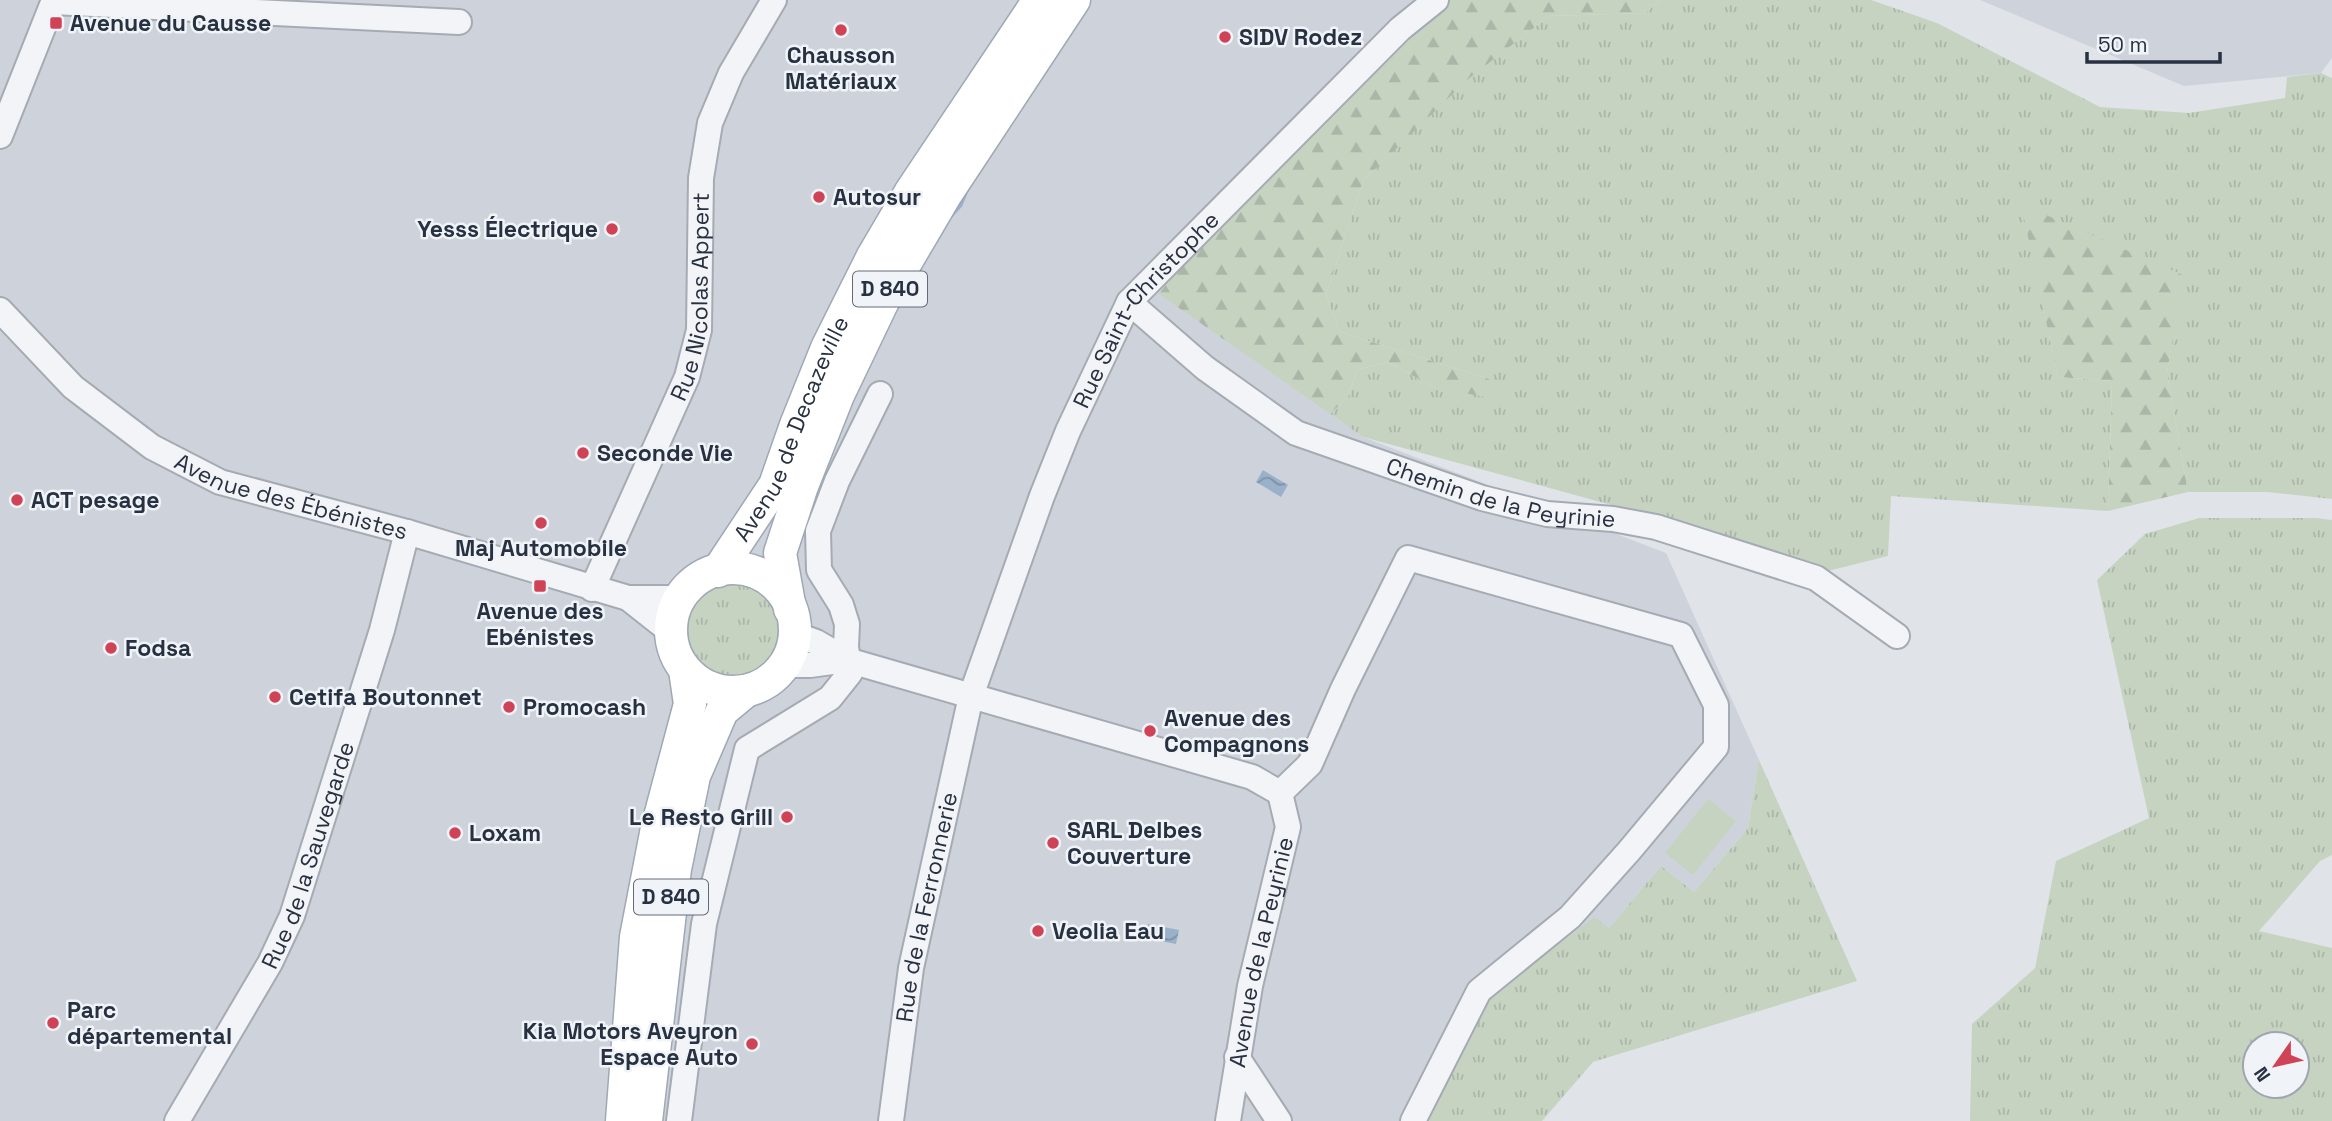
<svg xmlns="http://www.w3.org/2000/svg" width="2332" height="1121" font-family="'Space Grotesk',sans-serif">
  <defs>
    <pattern id="grass-tufts" width="24" height="20" patternUnits="userSpaceOnUse" patternTransform="scale(1.75)"><rect width="24" height="20" fill="#c6d3c1"/><path d="M3 7l-1-3M5 7V3M7 7l1-3M15 17l-1-3M17 17v-4M19 17l1-3" fill="none" stroke="#aab6a7"/></pattern>
    <pattern id="forest-firs" width="22" height="20" patternUnits="userSpaceOnUse" patternTransform="scale(1.75)"><rect width="22" height="20" fill="#c6d3c1"/><path d="M5 1l3.5 6h-7zM16 11l3.5 6h-7z" fill="#aab6a7"/></pattern>
    <pattern id="water-waves" width="16" height="10" patternUnits="userSpaceOnUse" patternTransform="scale(1.75)"><rect width="16" height="10" fill="#9ab1ca"/><path d="M0 5q4-4 8 0t8 0" fill="none" stroke="#7e91a6"/></pattern>
  </defs>
  <rect width="100%" height="100%" fill="#e0e4e9"/>
  <!-- built -->
  <g fill="#ced3db">
    <path d="M 0,0 L 1450,0 L 1357,86 L 1160,294 L 1363,437 L 1666,553 L 1759,760 L 1748,828 L 1694,892 L 1661,866 L 1609,928 L 1540,959 L 1491,991 L 1429,1121 L 0,1121 Z"/>
    <path d="M 1980,0 L 2332,0 L 2332,58 L 2321,73 L 2184,86 Z"/>
  </g>
  <!-- grass -->
  <g fill="url(#grass-tufts)" fill-rule="evenodd">
    <path d="M 1661,0 L 1871,0 L 1937,23 L 2100,107 L 2189,113 L 2285,98 L 2287,77 L 2321,73 L 2332,78 L 2332,499 L 2268,492 L 2188,492 L 2167,373 L 2182,275 L 2022,205 L 2058,377 L 2112,381 L 2108,511 L 1891,496 L 1888,556 L 1828,571 L 1732,538 L 1363,437 L 1330,414 L 1348,397 L 1357,370 L 1387,362 L 1436,388 L 1489,379 L 1340,332 L 1326,295 L 1363,181 L 1467,79 L 1549,16 L 1645,13 Z"/>
    <path d="M 2199,518 L 2316,518 L 2332,520 L 2332,855 L 2320,861 L 2259,931 L 2332,948 L 2332,1121 L 1970,1121 L 1972,1024 L 2035,968 L 2056,861 L 2149,818 L 2097,580 L 2145,534 ZM 2255,1044 L 2297,1044 L 2297,1086 L 2255,1086 Z"/>
    <circle cx="733" cy="629" r="47"/>
    <path d="M 1759,760 L 1857,981 L 1593,1062 L 1542,1121 L 1429,1121 L 1491,991 L 1540,959 L 1594,917 L 1609,928 L 1661,866 L 1694,892 L 1748,828 Z"/>
  </g>
  <!-- forest -->
  <g fill="url(#forest-firs)">
    <path d="M 1450,0 L 1661,0 L 1645,13 L 1549,16 L 1467,80 L 1363,181 L 1326,295 L 1340,332 L 1489,379 L 1490,389 L 1486,397 L 1436,388 L 1387,362 L 1357,370 L 1348,397 L 1330,414 L 1159,294 L 1189,254 L 1357,86 Z"/>
    <path d="M 2021,204 L 2183,275 L 2167,373 L 2188,492 L 2108,511 L 2112,381 L 2058,377 Z"/>
  </g>
  <!-- garden -->
  <path fill="#c6d3c1" d="M 1708,799 L 1736,821 L 1693,875 L 1665,853 Z"/>
  <!-- water -->
  <g fill="url(#water-waves)">
    <path d="M 1263,470 L 1288,485 L 1281,497 L 1256,482 Z"/>
    <path d="M 1148,924 L 1179,930 L 1176,944 L 1145,938 Z"/>
  </g>
  <g fill="none" stroke-linecap="round" stroke-linejoin="round">
    <!-- stream -->
    <path stroke="#9ab1ca" stroke-width="5" d="M 951,215 L 960,205 L 967,188"/>
    <defs>
      <g id="minor">
        <path d="M 53,2 L 459,22"/>
        <path d="M 0,136 L 54,0"/>
        <path id="s1" d="M 1129,302 L 1205,368 L 1296,433 L 1482,498 L 1547,514 L 1613,519 L 1656,527 L 1816,578 L 1897,636"/>
        <path id="s2" d="M 0,310 L 73,387 L 152,447 L 220,482 L 407,532 L 628,598 L 680,598"/>
        <path id="s3" d="M 592,589 L 687,377 L 699,330 L 701,178 L 710,123 L 731,73 L 774,0"/>
        <path d="M 628,598 L 671,632"/>
        <path d="M 794,634 L 816,642 L 847,660 L 1252,777 L 1280,793"/>
        <path d="M 784,665 L 810,665 L 847,660"/>
        <path d="M 1280,793 L 1310,764 L 1343,689 L 1408,558 L 1681,635 L 1716,705 L 1716,747 L 1629,851 L 1570,917 L 1479,991 L 1413,1121"/>
        <path d="M 1237,1057 L 1279,1121"/>
        <path id="s4" d="M 177,1121 L 270,963 L 292,916 L 382,630 L 407,532"/>
        <path d="M 679,1121 L 704,924 L 747,749 L 830,698 L 850,673 L 846,647 L 847,624 L 841,605 L 819,570 L 818,531 L 837,481 L 880,394"/>
        <path id="s5" d="M 891,1121 L 911,968 L 971,696 L 1042,496 L 1068,431 L 1129,302 L 1400,29 L 1436,0"/>
        <path id="s6" d="M 1228,1121 L 1250,986 L 1288,827 L 1280,793"/>
      </g>
      <g id="major">
        <circle cx="733" cy="630" r="62"/>
        <path id="s7" d="M 718,571 L 775,485 L 796,425 L 827,348 L 873,256 L 910,193 L 1039,0"/>
        <path d="M 790,609 L 780,553 L 802,486 L 838,395 L 883,301 L 946,194 L 1074,0"/>
        <path d="M 622,1121 L 636,937 L 657,828 L 690,704 L 685,670"/>
        <path d="M 646,1121 L 675,869 L 694,776 L 722,711 L 746,691"/>
      </g>
    </defs>
    <!-- minor casing -->
    <use href="#minor" stroke="#a5abb3" stroke-width="28"/>
    <!-- major casing -->
    <use href="#major" stroke="#9fa8b5" stroke-width="35"/>
    <!-- minor -->
    <use href="#minor" stroke="#f3f4f7" stroke-width="24"/>
    <!-- major -->
    <use href="#major" stroke="#fff" stroke-width="32"/>
  </g>
  <!-- markers -->
  <g fill="#d04357" stroke="#f0f3f7" stroke-width="2.5">
    <rect x="49" y="16" width="14" height="14" rx="3.5"/>
    <circle cx="841" cy="30" r="7"/>
    <circle cx="1225" cy="37" r="7"/>
    <circle cx="819" cy="197" r="7"/>
    <circle cx="612" cy="229" r="7"/>
    <circle cx="583" cy="453" r="7"/>
    <circle cx="17" cy="500" r="7"/>
    <circle cx="541" cy="523" r="7"/>
    <rect x="533" y="579" width="14" height="14" rx="3.5"/>
    <circle cx="111" cy="648" r="7"/>
    <circle cx="275" cy="697" r="7"/>
    <circle cx="509" cy="707" r="7"/>
    <circle cx="1150" cy="731" r="7"/>
    <circle cx="787" cy="817" r="7"/>
    <circle cx="455" cy="833" r="7"/>
    <circle cx="1053" cy="843" r="7"/>
    <circle cx="1038" cy="931" r="7"/>
    <circle cx="53" cy="1023" r="7"/>
    <circle cx="752" cy="1044" r="7"/>
  </g>
  <g text-anchor="middle" stroke-width="5" stroke-linejoin="round" paint-order="stroke">
    <!-- shield labels -->
    <g fill="#f0f3f7" stroke="#646b78" stroke-width="2">
      <rect x="853" y="271.5" width="74" height="35" rx="5"/>
      <rect x="634" y="879.5" width="74" height="35" rx="5"/>
    </g>
    <g font-size="21" font-weight="bold" fill="#283141">
      <text x="890" y="296">D 840</text>
      <text x="671" y="904">D 840</text>
    </g>
    <!-- poi labels -->
    <g font-size="23" font-weight="bold" fill="#283141" stroke="#f0f3f7" text-anchor="start">
      <text x="70" y="31">Avenue du Causse</text>
      <text x="1239" y="45">SIDV Rodez</text>
      <text x="841" y="63" text-anchor="middle">Chausson<tspan x="841" dy="26">Matériaux</tspan></text>
      <text x="833" y="205">Autosur</text>
      <text x="598" y="237" text-anchor="end">Yesss Électrique</text>
      <text x="597" y="461">Seconde Vie</text>
      <text x="31" y="508">ACT pesage</text>
      <text x="541" y="556" text-anchor="middle">Maj Automobile</text>
      <text x="540" y="619" text-anchor="middle">Avenue des<tspan x="540" dy="26">Ebénistes</tspan></text>
      <text x="125" y="656">Fodsa</text>
      <text x="289" y="705">Cetifa Boutonnet</text>
      <text x="523" y="715">Promocash</text>
      <text x="1164" y="726">Avenue des<tspan x="1164" dy="26">Compagnons</tspan></text>
      <text x="773" y="825" text-anchor="end">Le Resto Grill</text>
      <text x="1067" y="838">SARL Delbes<tspan x="1067" dy="26">Couverture</tspan></text>
      <text x="469" y="841">Loxam</text>
      <text x="1052" y="939">Veolia Eau</text>
      <text x="67" y="1018">Parc<tspan x="67" dy="26">départemental</tspan></text>
      <text x="738" y="1039" text-anchor="end">Kia Motors Aveyron<tspan x="738" dy="26">Espace Auto</tspan></text>
    </g>
    <!-- street labels -->
    <g font-size="23" fill="#283141" stroke="#f0f3f7">
      <text dy="8" stroke="none"><textPath href="#s3" startOffset="313">Rue Nicolas Appert</textPath></text>
      <text dy="8" stroke="none"><textPath href="#s5" startOffset="861">Rue Saint-Christophe</textPath></text>
      <text dy="8" stroke="none"><textPath href="#s7" startOffset="161">Avenue de Decazeville</textPath></text>
      <text dy="8" stroke="none"><textPath href="#s1" startOffset="427">Chemin de la Peyrinie</textPath></text>
      <text dy="8" stroke="none"><textPath href="#s2" startOffset="354">Avenue des Ébénistes</textPath></text>
      <text dy="8" stroke="none"><textPath href="#s4" startOffset="298">Rue de la Sauvegarde</textPath></text>
      <text dy="8" stroke="none"><textPath href="#s5" startOffset="217">Rue de la Ferronnerie</textPath></text>
      <text dy="8" stroke="none"><textPath href="#s6" startOffset="172">Avenue de la Peyrinie</textPath></text>
    </g>
  </g>
  <!-- north arrow -->
  <g transform="translate(2276 1065) rotate(236)"><circle r="33" fill="#f0f3f7" stroke="#a0a5ae" stroke-width="2"/>
  <path d="M0-5L12 26L0 18L-12 26Z" fill="#d04357"/>
  <text y="-10" font-size="19" font-weight="bold" text-anchor="middle" fill="#283141">N</text>
  </g>
  <!-- scale -->
  <path d="M2087 52v10h133v-10" fill="none" stroke="#283141" stroke-width="3.5"/>
  <text x="2098" y="52" font-size="21" fill="#283141" stroke="#f0f3f7" stroke-width="5" paint-order="stroke">50 m</text>
</svg>
